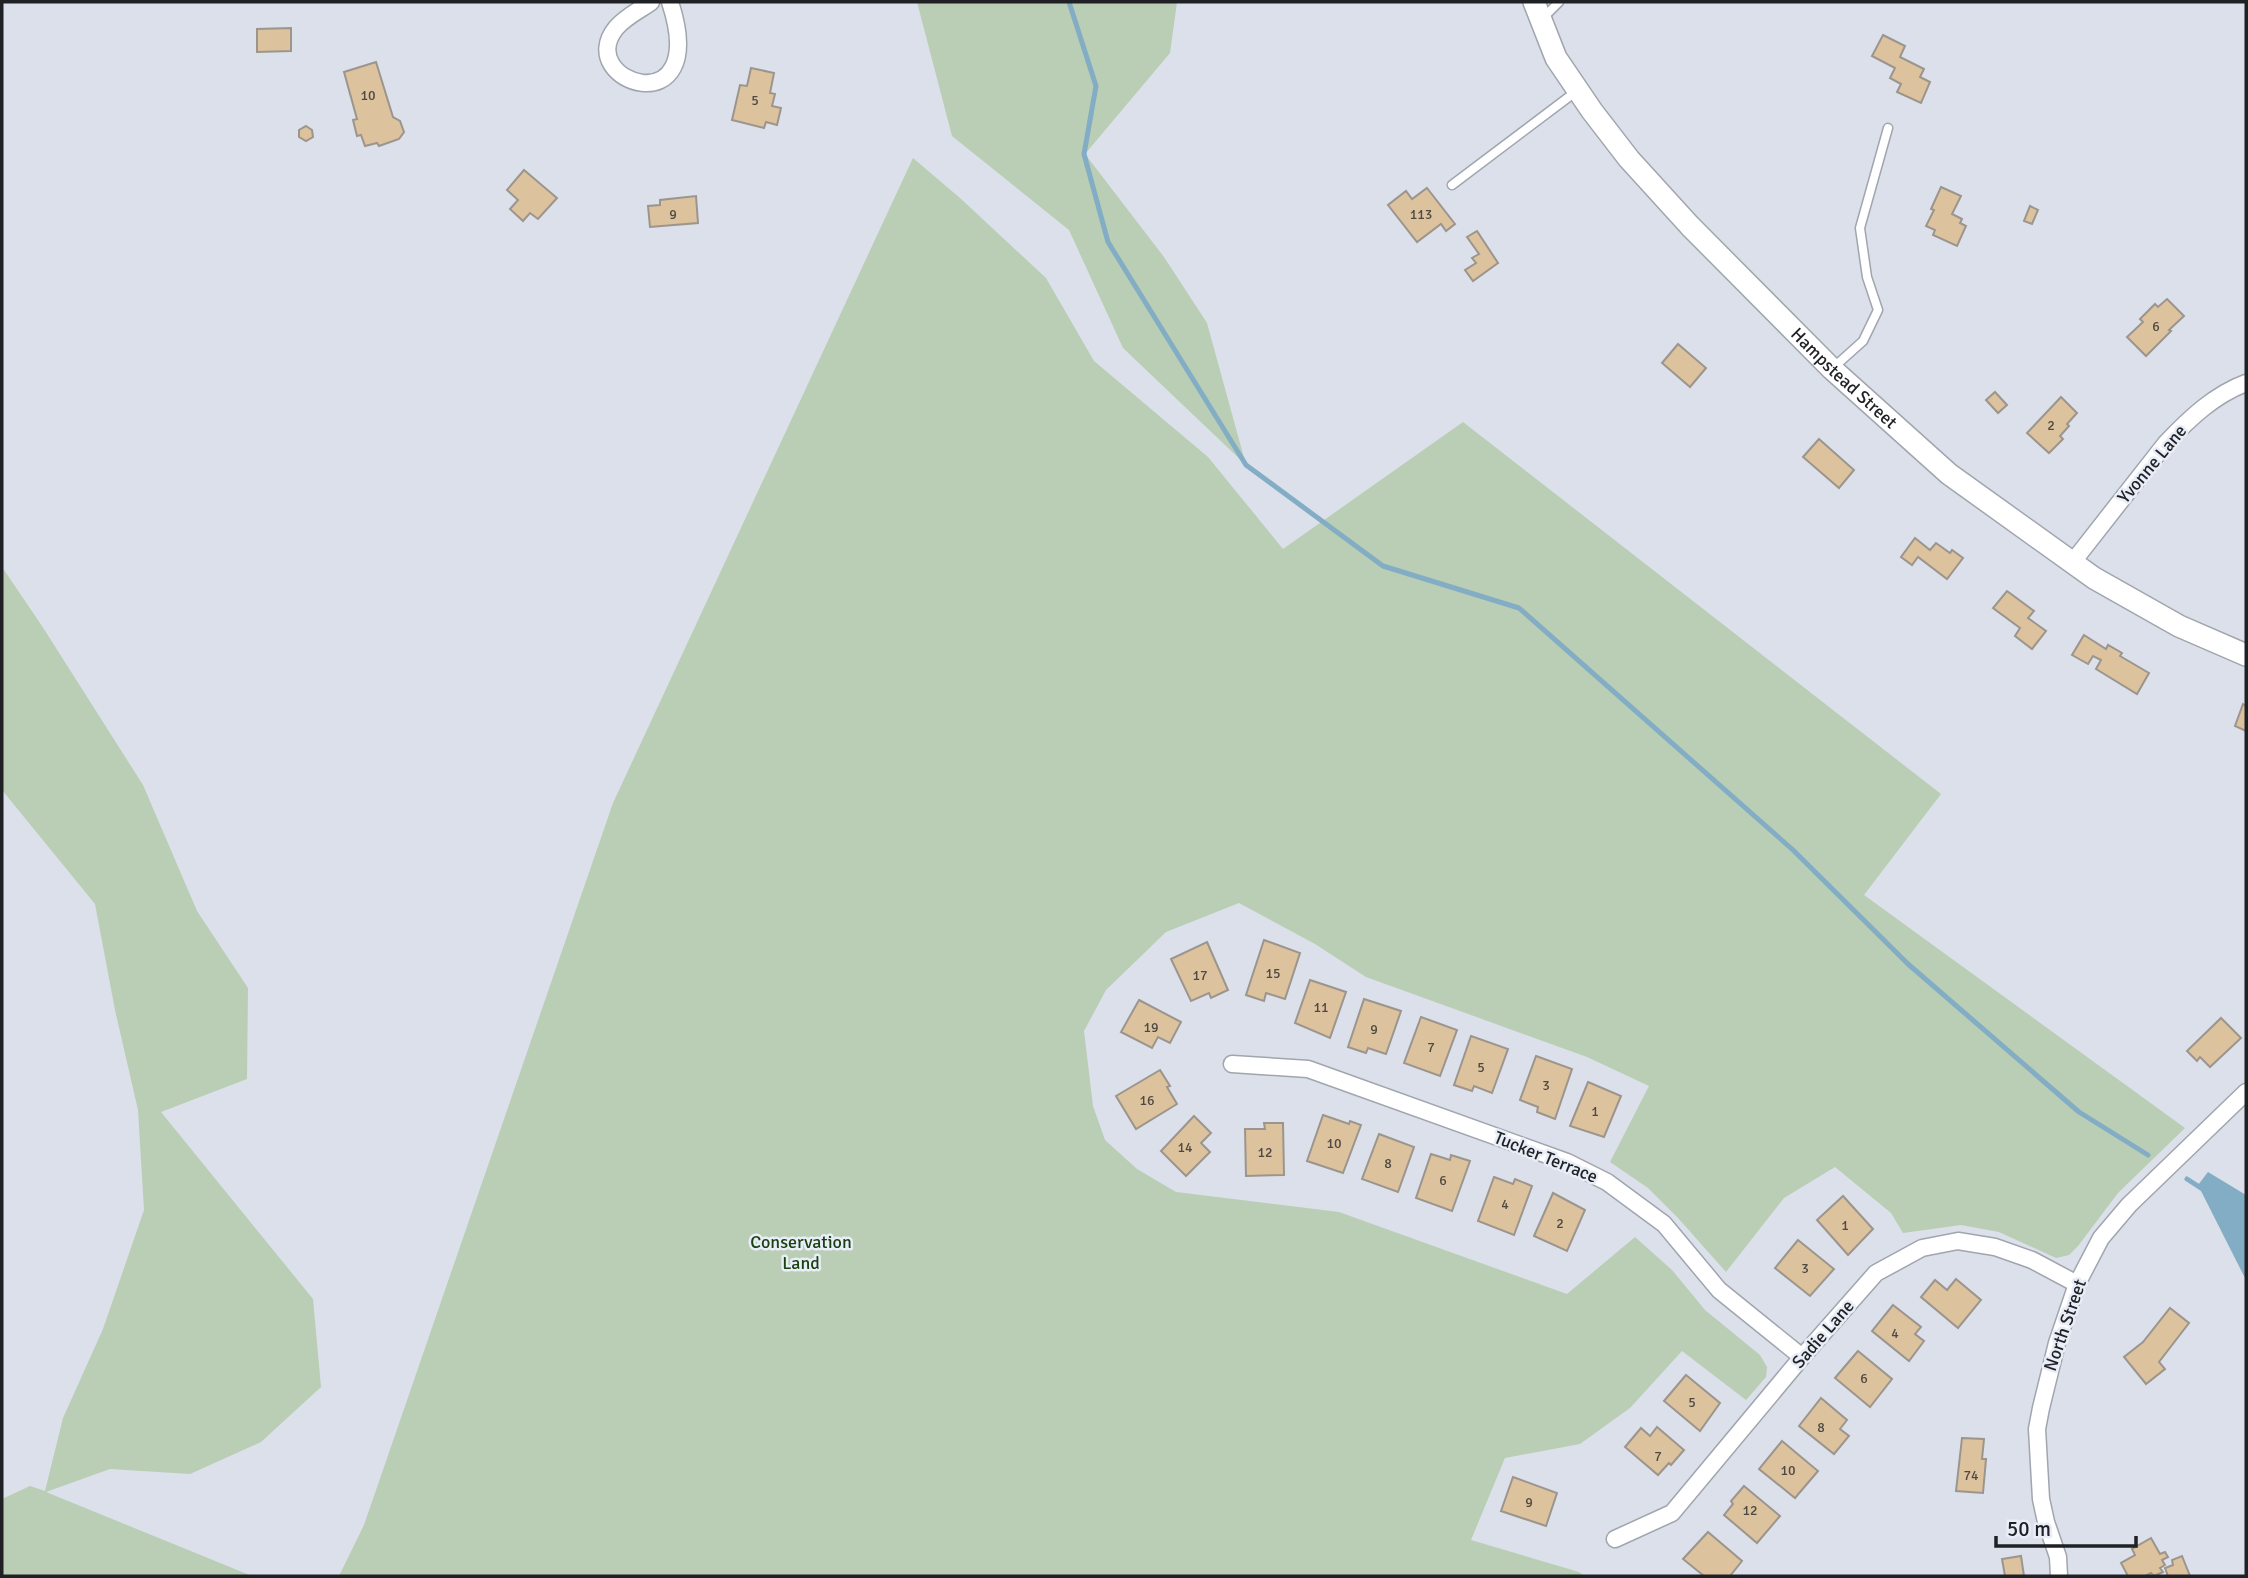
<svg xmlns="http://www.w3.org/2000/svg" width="2248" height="1578" font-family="Signika,sans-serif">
  <rect width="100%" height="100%" fill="#dbe0ea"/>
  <!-- green -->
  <g fill="#b9ceb4">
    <path d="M 917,2 L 1177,2 L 1170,53 L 1085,154 L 1164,257 L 1207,323 L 1246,465 L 1123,348 L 1069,230 L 952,136 Z"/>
    <path d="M 913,158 L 960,198 L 1046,278 L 1094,361 L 1208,457 L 1283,549 L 1463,422 L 1941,794 L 1864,895 L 2185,1128 L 2118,1193 L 2078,1246 L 2069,1255 L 2056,1258 L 1999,1232 L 1961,1225 L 1903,1233 L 1891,1213 L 1835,1167 L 1784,1198 L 1726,1272 L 1678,1218 L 1648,1188 L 1610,1162 L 1649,1086 L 1587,1057 L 1366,977 L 1315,944 L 1239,903 L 1166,932 L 1106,990 L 1084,1031 L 1093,1106 L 1105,1140 L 1137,1169 L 1176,1192 L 1339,1212 L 1567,1294 L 1635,1237 L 1672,1270 L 1705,1310 L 1760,1355 L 1767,1367 L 1766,1377 L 1746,1400 L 1682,1351 L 1630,1408 L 1580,1444 L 1505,1458 L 1471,1540 L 1579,1572 L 1584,1576 L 339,1576 L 364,1525 L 613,803 Z"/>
    <path d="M 2,567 L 42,626 L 143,785 L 197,911 L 248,988 L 247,1079 L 161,1112 L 313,1299 L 321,1387 L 261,1442 L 190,1474 L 110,1469 L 46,1492 L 252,1576 L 2,1576 L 2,1499 L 30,1486 L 45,1491 L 63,1418 L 103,1329 L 144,1210 L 138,1110 L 115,1010 L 95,904 L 2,790 Z"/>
  </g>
  <!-- water -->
  <path fill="#83adc4" d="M 2208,1172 L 2246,1195 L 2246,1280 L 2198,1185 Z"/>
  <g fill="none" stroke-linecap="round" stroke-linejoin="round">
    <!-- stream -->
    <g stroke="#83adc4" stroke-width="5">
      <path d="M 1069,2 L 1096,86 L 1084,154 L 1108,242 L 1246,465 L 1383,566 L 1519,608 L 1793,850 L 1908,964 L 2079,1112 L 2148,1155"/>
      <path d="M 2187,1179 L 2204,1190"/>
    </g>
  </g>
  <!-- building -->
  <g fill="#ddc29e" stroke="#9c958d" stroke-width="2">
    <path d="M 291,28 L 291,51 L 257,52 L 257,29 Z"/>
    <path d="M 1883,35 L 1905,46 L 1900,57 L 1924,69 L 1920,77 L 1930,82 L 1921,103 L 1897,92 L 1901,84 L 1890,78 L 1895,68 L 1872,56 Z"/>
    <path d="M 376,62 L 393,117 L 400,121 L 404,132 L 399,139 L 379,146 L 377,143 L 365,146 L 361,135 L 357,136 L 353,120 L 357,119 L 344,72 Z"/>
    <path d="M 751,68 L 774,73 L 770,93 L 775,94 L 772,106 L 781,108 L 777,125 L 766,122 L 764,128 L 732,120 L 740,85 L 747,86 Z"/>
    <path d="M 306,126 L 312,130 L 313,137 L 306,141 L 299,137 L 299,130 Z"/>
    <path d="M 524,170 L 557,198 L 538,219 L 530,213 L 523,221 L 510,209 L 518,200 L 507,190 Z"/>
    <path d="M 1941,187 L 1961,196 L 1952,214 L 1962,219 L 1960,223 L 1966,226 L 1957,246 L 1933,235 L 1935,230 L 1926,226 L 1934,210 L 1931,209 Z"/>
    <path d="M 1427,188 L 1455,224 L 1446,231 L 1441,224 L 1417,242 L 1388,205 L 1406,191 L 1412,199 Z"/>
    <path d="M 696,196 L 698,223 L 650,227 L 648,206 L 660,205 L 660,200 Z"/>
    <path d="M 2030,206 L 2038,210 L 2032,224 L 2024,221 Z"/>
    <path d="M 1477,231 L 1498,263 L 1473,281 L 1465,270 L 1476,263 L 1472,258 L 1479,254 L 1467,237 Z"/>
    <path d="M 2167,299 L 2184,316 L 2169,330 L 2171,331 L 2146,356 L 2127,337 L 2143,322 L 2140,319 L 2155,304 L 2158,307 Z"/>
    <path d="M 1678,344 L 1706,368 L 1690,387 L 1662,363 Z"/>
    <path d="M 1995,392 L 2007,405 L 1998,413 L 1986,400 Z"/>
    <path d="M 2061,397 L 2077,413 L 2067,424 L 2069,426 L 2060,436 L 2063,439 L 2049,453 L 2027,433 Z"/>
    <path d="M 1819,439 L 1854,470 L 1839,488 L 1803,457 Z"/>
    <path d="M 1915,538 L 1930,550 L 1936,543 L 1950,553 L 1952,550 L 1963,558 L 1947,579 L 1918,557 L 1912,565 L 1901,557 Z"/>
    <path d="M 2007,591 L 2034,611 L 2028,618 L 2046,631 L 2032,649 L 2015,636 L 2020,628 L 1993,608 Z"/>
    <path d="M 2084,635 L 2106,649 L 2108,645 L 2122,653 L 2120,656 L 2149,673 L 2137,694 L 2096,669 L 2101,660 L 2093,656 L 2088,664 L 2072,655 Z"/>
    <path d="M 2243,704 L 2246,706 L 2246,731 L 2235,726 Z"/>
    <path d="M 1264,940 L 1300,953 L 1285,999 L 1266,993 L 1264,1001 L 1246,995 Z"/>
    <path d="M 1207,942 L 1228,990 L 1211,998 L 1209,993 L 1191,1001 L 1171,959 Z"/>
    <path d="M 1310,980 L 1346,992 L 1330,1038 L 1295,1023 Z"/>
    <path d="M 1364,999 L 1401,1011 L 1386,1054 L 1368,1048 L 1366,1053 L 1348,1047 Z"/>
    <path d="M 1139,1000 L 1181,1022 L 1170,1043 L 1158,1037 L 1152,1048 L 1121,1032 Z"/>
    <path d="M 1421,1017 L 1457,1030 L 1440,1076 L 1404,1063 Z"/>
    <path d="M 2221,1018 L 2241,1038 L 2210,1067 L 2200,1057 L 2197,1061 L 2187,1051 Z"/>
    <path d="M 1471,1036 L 1508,1049 L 1492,1093 L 1474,1086 L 1472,1091 L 1454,1085 Z"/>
    <path d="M 1536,1056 L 1572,1069 L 1555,1119 L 1537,1112 L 1538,1107 L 1520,1100 Z"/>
    <path d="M 1160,1070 L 1170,1086 L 1167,1087 L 1177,1104 L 1136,1129 L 1116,1096 Z"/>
    <path d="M 1588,1082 L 1621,1096 L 1604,1137 L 1570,1126 Z"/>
    <path d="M 1323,1115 L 1349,1124 L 1350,1121 L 1361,1125 L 1343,1173 L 1307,1161 Z"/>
    <path d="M 1194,1116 L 1211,1133 L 1201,1143 L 1210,1152 L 1186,1176 L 1161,1151 Z"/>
    <path d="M 1264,1123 L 1283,1123 L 1284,1175 L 1246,1176 L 1245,1129 L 1265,1129 Z"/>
    <path d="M 1379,1134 L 1414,1147 L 1398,1192 L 1362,1179 Z"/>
    <path d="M 1431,1154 L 1450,1160 L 1451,1155 L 1470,1161 L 1452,1211 L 1416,1198 Z"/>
    <path d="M 1494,1177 L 1513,1184 L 1515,1179 L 1532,1186 L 1514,1235 L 1478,1221 Z"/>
    <path d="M 1553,1193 L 1585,1210 L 1567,1251 L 1534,1236 Z"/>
    <path d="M 1843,1196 L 1873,1229 L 1848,1255 L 1817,1220 Z"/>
    <path d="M 1798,1240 L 1834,1269 L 1810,1296 L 1775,1268 Z"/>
    <path d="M 1956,1279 L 1981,1300 L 1958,1328 L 1921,1297 L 1935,1280 L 1947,1290 Z"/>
    <path d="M 1893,1305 L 1921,1327 L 1915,1334 L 1924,1341 L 1909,1361 L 1872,1331 Z"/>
    <path d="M 2170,1308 L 2189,1323 L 2159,1362 L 2165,1369 L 2146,1384 L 2124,1357 L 2143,1342 Z"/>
    <path d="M 1858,1351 L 1892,1379 L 1870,1407 L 1835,1378 Z"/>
    <path d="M 1686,1375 L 1720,1403 L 1700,1431 L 1664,1401 Z"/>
    <path d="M 1821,1398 L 1847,1420 L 1840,1429 L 1849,1436 L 1834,1454 L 1799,1426 Z"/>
    <path d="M 1657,1427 L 1684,1450 L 1671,1465 L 1669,1463 L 1658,1475 L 1625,1447 L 1641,1428 L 1650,1436 Z"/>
    <path d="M 1962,1438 L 1984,1439 L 1982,1459 L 1986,1459 L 1983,1493 L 1956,1491 Z"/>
    <path d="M 1782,1441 L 1818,1471 L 1795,1498 L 1759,1469 Z"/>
    <path d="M 1513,1477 L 1557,1493 L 1546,1526 L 1501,1511 Z"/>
    <path d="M 1744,1486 L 1780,1516 L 1757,1543 L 1724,1515 L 1733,1504 L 1731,1501 Z"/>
    <path d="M 1708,1532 L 1742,1561 L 1730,1576 L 1704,1576 L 1683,1559 Z"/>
    <path d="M 2151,1538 L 2160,1554 L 2165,1552 L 2168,1557 L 2162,1560 L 2165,1565 L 2160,1568 L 2163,1572 L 2154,1576 L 2151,1573 L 2145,1576 L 2128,1576 L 2121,1563 L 2135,1555 L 2132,1549 Z"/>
    <path d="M 2021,1556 L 2024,1576 L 2005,1576 L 2002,1559 Z"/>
    <path d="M 2182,1556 L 2190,1576 L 2168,1576 L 2165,1568 L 2173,1565 L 2172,1560 Z"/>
  </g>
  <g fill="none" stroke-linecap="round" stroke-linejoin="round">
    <defs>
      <g id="service">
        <path d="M 1543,18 L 1559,2"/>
        <path d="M 1452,185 L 1578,90"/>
        <path d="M 1834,367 L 1863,341 L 1878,310 L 1867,277 L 1860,228 L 1888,128"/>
      </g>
      <g id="minor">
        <path d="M 651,2 C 640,10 625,17 616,28 C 572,82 712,129 670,2"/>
        <path d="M 2072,563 L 2166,443 C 2190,418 2214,395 2246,383"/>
        <path d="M 1232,1064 L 1308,1069 L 1567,1162 L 1607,1182 L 1664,1224 L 1719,1290 L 1802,1357"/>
        <path d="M 1615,1539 L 1672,1513 L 1802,1357 L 1876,1273 L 1922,1248 L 1958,1241 L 1995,1247 L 2032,1260 L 2077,1284"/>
        <path d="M 2059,1576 L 2058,1557 L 2046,1522 L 2041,1499 L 2037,1429 L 2041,1408 L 2057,1343 L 2077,1284 L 2101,1238 L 2129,1205 L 2246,1092"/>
      </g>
      <g id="secondary">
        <path id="s1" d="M 1534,2 L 1556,58 L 1592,111 L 1629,159 L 1690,226 L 1832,369 L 1949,474 L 2094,578 L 2179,626 L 2246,655"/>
      </g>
    </defs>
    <!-- service casing -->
    <use href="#service" stroke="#a0a5ae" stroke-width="11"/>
    <!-- minor casing -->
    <use href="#minor" stroke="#a0a5ae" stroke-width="19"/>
    <!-- secondary casing -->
    <use href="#secondary" stroke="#a0a5ae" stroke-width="24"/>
    <!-- service -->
    <use href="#service" stroke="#fff" stroke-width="8"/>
    <!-- minor -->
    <use href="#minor" stroke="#fff" stroke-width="16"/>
    <!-- secondary -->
    <use href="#secondary" stroke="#fff" stroke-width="21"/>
  </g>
  <g text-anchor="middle" stroke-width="5" stroke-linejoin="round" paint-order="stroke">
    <!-- number labels -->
    <g font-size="14" fill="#4e4942">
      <text x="368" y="100">10</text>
      <text x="755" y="105">5</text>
      <text x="673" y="219">9</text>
      <text x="1421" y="219">113</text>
      <text x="2156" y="331">6</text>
      <text x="2051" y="430">2</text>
      <text x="1273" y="978">15</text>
      <text x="1200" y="980">17</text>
      <text x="1321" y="1012">11</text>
      <text x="1151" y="1032">19</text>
      <text x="1374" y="1034">9</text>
      <text x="1431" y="1052">7</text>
      <text x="1481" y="1072">5</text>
      <text x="1546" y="1090">3</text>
      <text x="1147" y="1105">16</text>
      <text x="1595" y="1116">1</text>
      <text x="1334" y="1148">10</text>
      <text x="1185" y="1152">14</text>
      <text x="1265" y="1157">12</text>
      <text x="1388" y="1168">8</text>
      <text x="1443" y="1185">6</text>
      <text x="1505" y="1209">4</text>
      <text x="1560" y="1228">2</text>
      <text x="1845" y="1230">1</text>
      <text x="1805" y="1273">3</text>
      <text x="1895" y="1338">4</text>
      <text x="1864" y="1383">6</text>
      <text x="1692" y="1407">5</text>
      <text x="1821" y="1432">8</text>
      <text x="1658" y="1461">7</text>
      <text x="1788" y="1475">10</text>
      <text x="1971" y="1480">74</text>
      <text x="1529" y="1507">9</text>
      <text x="1750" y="1515">12</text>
    </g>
    <!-- street labels -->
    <g font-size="18" fill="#1f2124" stroke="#e8edf7">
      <text dy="6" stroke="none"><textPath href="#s1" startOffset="492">Hampstead Street</textPath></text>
      <text transform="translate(2152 464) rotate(-50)" y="6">Yvonne Lane</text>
      <text transform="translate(1546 1157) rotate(22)" y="6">Tucker Terrace</text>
      <text transform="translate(2065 1325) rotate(-71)" y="6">North Street</text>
      <text transform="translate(1823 1334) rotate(-49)" y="6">Sadie Lane</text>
    </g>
    <!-- park labels -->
    <g font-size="18" fill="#1b4111" stroke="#e8edf7">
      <text x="801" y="1248">Conservation<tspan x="801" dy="21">Land</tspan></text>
    </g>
  </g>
  <!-- border -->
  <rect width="2248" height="1578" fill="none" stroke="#1f2124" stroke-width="7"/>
  <!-- scale -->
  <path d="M1996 1536v10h140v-10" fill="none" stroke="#1f2124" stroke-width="3.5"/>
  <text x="2007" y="1536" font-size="21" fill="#1f2124" stroke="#e8edf7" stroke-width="5" paint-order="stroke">50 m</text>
</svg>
